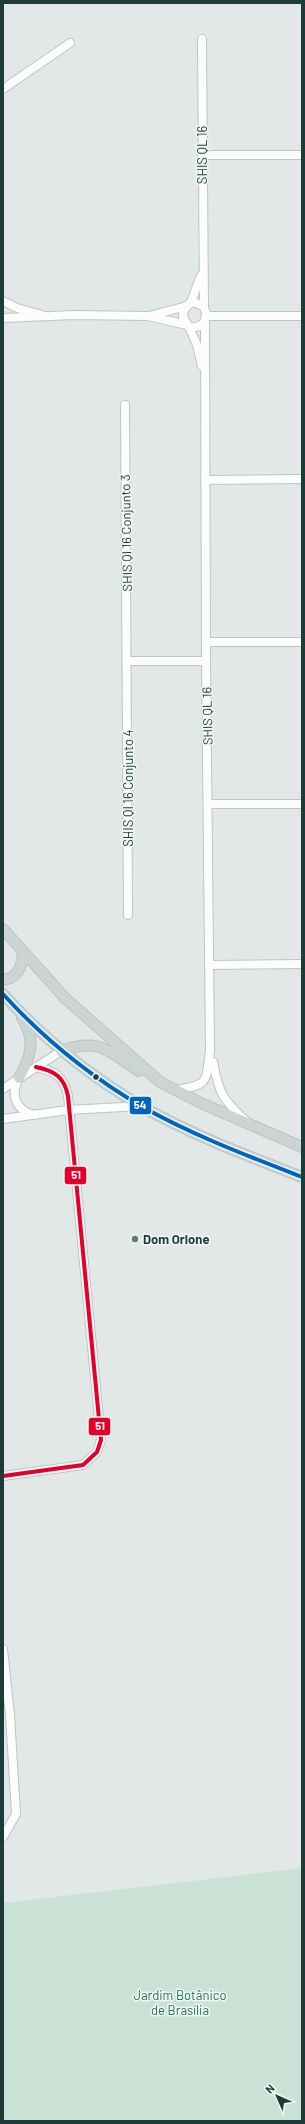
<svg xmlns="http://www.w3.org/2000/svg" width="305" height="2124" font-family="Barlow,sans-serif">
  <rect width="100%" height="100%" fill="#e2e8e7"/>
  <!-- green -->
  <path fill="#cae2d6" d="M 302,1868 L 302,2121 L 3,2121 L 3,1903 Z"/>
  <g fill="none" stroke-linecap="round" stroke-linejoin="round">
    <defs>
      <g id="minor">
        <path d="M 202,39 L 204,307 C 209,319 203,329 189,327 L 183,317 C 183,310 186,304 194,302 L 204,307"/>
        <path d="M 3,89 L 70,43"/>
        <path d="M 202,155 L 302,155"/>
        <path d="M 3,301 L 17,308 L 42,315"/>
        <path d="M 191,302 L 201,276"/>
        <path d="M 149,316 L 187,306"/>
        <path d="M 206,316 L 302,316"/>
        <path d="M 3,318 L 74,315 L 148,316 L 187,325"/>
        <path d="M 189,327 L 197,345 L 202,366"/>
        <path d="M 125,405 L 128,915"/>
        <path d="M 205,480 L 302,479"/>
        <path d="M 206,642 L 302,642"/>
        <path d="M 128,661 L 206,661"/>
        <path d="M 208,804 L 302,804"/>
        <path d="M 210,965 L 302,964"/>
        <path d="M 213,1062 C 219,1093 222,1099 246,1121"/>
        <path d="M 19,1078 C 10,1094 15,1110 34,1115"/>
        <path d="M 3,1089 L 61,1051"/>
        <path d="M 176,1090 C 211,1084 205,1082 210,1051 L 206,661 L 205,323"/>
        <path d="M 3,1119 L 68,1110 L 141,1106"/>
        <path d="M 3,1476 L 83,1465 L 97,1452 L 101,1440 L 68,1096 C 64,1076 54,1071 36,1067"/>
        <path d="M 3,1649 L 10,1715 L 16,1814 L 3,1837"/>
      </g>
      <g id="major">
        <path d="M 3,929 L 65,998 L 160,1082 L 203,1104 L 302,1147"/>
        <path d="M 3,980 C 18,978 22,967 23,953"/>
        <path d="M 3,994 C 43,1038 90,1076 141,1106 C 192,1135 248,1156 302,1177"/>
        <path d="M 61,1051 C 100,1037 108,1051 139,1071"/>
        <path d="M 19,1078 C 31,1057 36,1039 22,1018"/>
      </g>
    </defs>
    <!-- minor casing -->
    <use href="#minor" stroke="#bfc5c4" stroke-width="10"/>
    <!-- major casing -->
    <use href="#major" stroke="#bbc5c3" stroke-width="12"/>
    <!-- minor -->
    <use href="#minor" stroke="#fbfcfb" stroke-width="8"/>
    <!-- major -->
    <use href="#major" stroke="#ccd5d4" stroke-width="10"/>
    <defs>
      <path id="bus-1" d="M 3,994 C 43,1038 90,1076 141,1106 C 192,1135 248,1156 302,1177"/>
      <path id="bus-2" d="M 3,1476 L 83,1465 L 97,1452 L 101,1440 L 68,1096 C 64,1076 54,1071 36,1067"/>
    </defs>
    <!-- bus-1 casing -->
    <use href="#bus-1" stroke="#eff7f5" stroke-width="7"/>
    <!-- bus-2 casing -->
    <use href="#bus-2" stroke="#eff7f5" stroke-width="7"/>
    <!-- bus-1 -->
    <use href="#bus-1" stroke="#0065bd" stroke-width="4"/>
    <!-- bus-2 -->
    <use href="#bus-2" stroke="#e4002b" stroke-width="4"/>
  </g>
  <!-- markers -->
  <circle fill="#1f3b39" stroke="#eff7f5" stroke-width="1.5" cx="96" cy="1077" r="3.5"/>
  <circle fill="#637876" stroke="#eff7f5" stroke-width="1.5" cx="135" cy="1239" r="4"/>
  <g text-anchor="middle" stroke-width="3" stroke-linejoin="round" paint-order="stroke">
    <!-- street labels -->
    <g font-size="13" fill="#1f3b39" stroke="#eff7f5">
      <text transform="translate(202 155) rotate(-90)" y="5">SHIS QL 16</text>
      <text transform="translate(126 533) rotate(-91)" y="5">SHIS QI 16 Conjunto 3</text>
      <text transform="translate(207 716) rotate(-91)" y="5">SHIS QL 16</text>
      <text transform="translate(128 788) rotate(-90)" y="5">SHIS QI 16 Conjunto 4</text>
    </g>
    <!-- poi labels -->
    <g font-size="13" font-weight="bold" fill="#1f3b39" stroke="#eff7f5" text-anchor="start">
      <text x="143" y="1244">Dom Orione</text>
    </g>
    <!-- park labels -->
    <g font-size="13" fill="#287354" stroke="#eff7f5">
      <text x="180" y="2000">Jardim Botânico<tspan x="180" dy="15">de Brasília</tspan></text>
    </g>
  </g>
  <g stroke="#eff7f5" stroke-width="1.5">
    <rect x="129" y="1096" width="23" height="19" rx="4" fill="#0065bd"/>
    <rect x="64" y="1166" width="23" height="19" rx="4" fill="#e4002b"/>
    <rect x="88" y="1417" width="23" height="19" rx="4" fill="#e4002b"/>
  </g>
  <g font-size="11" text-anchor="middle" font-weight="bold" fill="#fff">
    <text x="140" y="1109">54</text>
    <text x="76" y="1179">51</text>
    <text x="100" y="1430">51</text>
  </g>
  <!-- border -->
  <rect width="305" height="2124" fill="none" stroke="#1f3b39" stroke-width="8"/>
  <!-- north arrow -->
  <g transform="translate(277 2096) rotate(315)" stroke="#eff7f5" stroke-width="3" paint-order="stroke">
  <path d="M0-3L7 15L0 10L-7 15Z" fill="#1f3b39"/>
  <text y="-6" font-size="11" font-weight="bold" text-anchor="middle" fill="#1f3b39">N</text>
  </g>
</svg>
